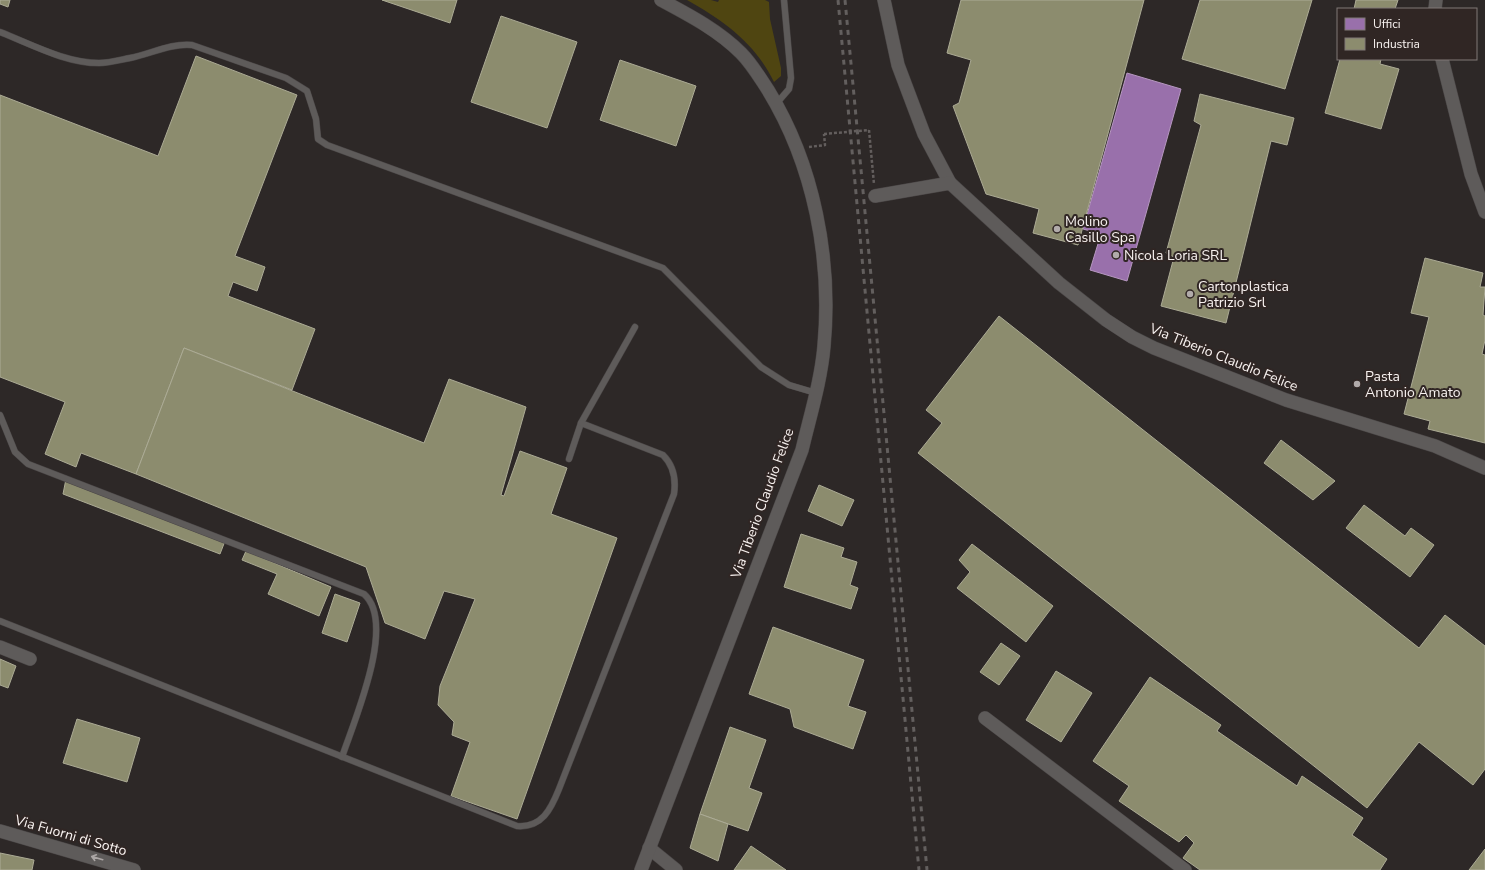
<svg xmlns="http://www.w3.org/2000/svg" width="1485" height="870" font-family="'Nunito Sans',sans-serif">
  <rect width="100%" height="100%" fill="#2d2827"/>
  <!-- green -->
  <path fill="#4f4511" d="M 687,0 L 711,0 L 718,2 L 719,0 L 765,0 L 769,2 L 770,19 L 781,68 L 781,76 L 774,82 C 755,43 723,20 687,0 Z"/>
  <!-- offices -->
  <path fill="#9970ab" stroke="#b697c0" d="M 1127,73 L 1181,89 L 1127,281 L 1090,270 L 1101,234 L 1083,229 Z"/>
  <!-- industry -->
  <g fill="#8c8c6e" stroke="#acab95">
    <path d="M 0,0 L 10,0 L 8,7 L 0,4 Z"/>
    <path d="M 382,0 L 457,0 L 450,23 Z"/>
    <path d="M 961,0 L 1144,0 L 1078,245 L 1033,233 L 1039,209 L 986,194 L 953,106 L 959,103 L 971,60 L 947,53 Z"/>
    <path d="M 1200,0 L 1312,0 L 1285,89 L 1182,59 Z"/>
    <path d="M 1356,0 L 1398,0 L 1395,9 L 1354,9 Z"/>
    <path d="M 501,16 L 577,42 L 547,128 L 471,102 Z"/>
    <path d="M 196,56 L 297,95 L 235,256 L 265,267 L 257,291 L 233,282 L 228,296 L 315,329 L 292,390 L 184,348 L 136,474 L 81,453 L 76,467 L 45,454 L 65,402 L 0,377 L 0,95 L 158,156 Z"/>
    <path d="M 1340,59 L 1381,59 L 1380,64 L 1399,69 L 1381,129 L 1325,113 Z"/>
    <path d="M 620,60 L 696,86 L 676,146 L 600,120 Z"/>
    <path d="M 1200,94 L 1294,118 L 1287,145 L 1271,141 L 1226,323 L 1161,306 L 1174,257 L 1166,253 L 1201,125 L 1194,121 Z"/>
    <path d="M 1425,258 L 1483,273 L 1480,287 L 1485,287 L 1483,315 L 1485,316 L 1485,340 L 1482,354 L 1485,355 L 1485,443 L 1428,429 L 1430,421 L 1404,414 L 1429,317 L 1411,313 Z"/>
    <path d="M 999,316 L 1419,648 L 1445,615 L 1485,646 L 1485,769 L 1473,785 L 1419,742 L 1367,808 L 918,453 L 942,423 L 926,410 Z"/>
    <path d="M 184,348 L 424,443 L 449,379 L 526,407 L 501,495 L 504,496 L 520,451 L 567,468 L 551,514 L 617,538 L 517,819 L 451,796 L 470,742 L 452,735 L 454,722 L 438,705 L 440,686 L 475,599 L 444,591 L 425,639 L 385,623 L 366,567 L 136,474 Z"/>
    <path d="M 1281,440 L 1335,481 L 1313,500 L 1264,463 Z"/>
    <path d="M 66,479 L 225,541 L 220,554 L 63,494 Z"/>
    <path d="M 819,485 L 854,500 L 842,526 L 808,511 Z"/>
    <path d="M 1364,505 L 1405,536 L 1411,528 L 1434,545 L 1410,577 L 1346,528 Z"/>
    <path d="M 801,534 L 844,548 L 841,557 L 857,562 L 850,585 L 858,588 L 851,609 L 784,587 Z"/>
    <path d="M 972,544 L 1053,606 L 1026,642 L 957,588 L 970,572 L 959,560 Z"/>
    <path d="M 246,551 L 331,587 L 319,616 L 268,594 L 277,574 L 242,560 Z"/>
    <path d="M 335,594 L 360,603 L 347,642 L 322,633 Z"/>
    <path d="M 773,627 L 864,660 L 848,706 L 866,712 L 853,749 L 794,727 L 790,709 L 749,694 Z"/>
    <path d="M 1001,643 L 1020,656 L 999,685 L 980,672 Z"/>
    <path d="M 0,659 L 16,666 L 8,688 L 0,685 Z"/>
    <path d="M 1056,671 L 1092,693 L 1061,742 L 1026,720 Z"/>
    <path d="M 1150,677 L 1221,725 L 1217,731 L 1297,786 L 1302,776 L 1363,818 L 1352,835 L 1387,859 L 1380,870 L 1200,870 L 1183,858 L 1194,843 L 1186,835 L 1179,842 L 1119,801 L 1129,786 L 1093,761 Z"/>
    <path d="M 77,719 L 140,738 L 127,782 L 63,763 Z"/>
    <path d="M 730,727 L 766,740 L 749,788 L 762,793 L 748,831 L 700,814 Z"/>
    <path d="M 700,814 L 728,824 L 718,861 L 690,848 Z"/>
    <path d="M 751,846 L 786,870 L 734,870 Z"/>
    <path d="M 1485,849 L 1485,870 L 1469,870 Z"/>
    <path d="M 0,853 L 34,860 L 32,870 L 0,870 Z"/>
  </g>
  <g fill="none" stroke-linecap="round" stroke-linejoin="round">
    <defs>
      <g id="service">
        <path d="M 0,32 C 31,44 65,63 99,63 C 109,63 120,60 130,58 C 151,54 170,43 192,45 L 286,78 L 307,91 L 316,119 L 318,139 L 327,145 L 663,268 L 761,367 L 789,385 L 816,393"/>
        <path d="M 776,104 L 789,89 L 791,78 L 784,0"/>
        <path d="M 0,415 L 15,452 L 28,464 L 364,594 C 397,623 354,721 342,757"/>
        <path d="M 569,459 L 581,423 L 635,327"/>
        <path d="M 0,621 L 517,826 C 542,828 551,809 559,789 L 674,494 C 676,480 674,466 663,455 L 581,423"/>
      </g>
      <g id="minor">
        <path d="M 884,0 L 898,65 L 924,134 L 950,183"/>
        <path d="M 1435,9 L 1436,0"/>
        <path d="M 1442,59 L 1471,174 L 1485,212"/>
        <path d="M 875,196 L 950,183 L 1059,283 L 1106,320 L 1132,337 L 1154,348 L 1286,400 L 1435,446 L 1485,468"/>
        <path d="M 0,647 L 30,659"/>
        <path d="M 985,718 L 1185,870"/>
        <path d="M 0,831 L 134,870"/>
        <path d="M 649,848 L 676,870"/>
        <path d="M 641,870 L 802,450 C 810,416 821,381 824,346 C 832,259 814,165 768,90 C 760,78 752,64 741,53 C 718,30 689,15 661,0"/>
      </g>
    </defs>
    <!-- service casing -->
    <use href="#service" stroke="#4a4646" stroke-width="7"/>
    <!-- minor casing -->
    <use href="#minor" stroke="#4a4646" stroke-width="14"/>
    <!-- path -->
    <g stroke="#635e5d" stroke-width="2.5" stroke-dasharray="3 2" stroke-linecap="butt">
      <path d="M 869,130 L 874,184"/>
      <path d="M 809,147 L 825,145 L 824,134"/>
    </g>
    <!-- service -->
    <use href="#service" stroke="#5e5b5a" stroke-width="6"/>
    <!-- minor -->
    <use href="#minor" stroke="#5e5b5a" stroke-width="13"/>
    <!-- rail -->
    <g stroke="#635f5e" stroke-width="3" stroke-dasharray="5 5" stroke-linecap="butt">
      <path d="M 838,0 L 919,870"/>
      <path d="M 845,0 L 927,870"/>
    </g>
    <!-- path-bridge -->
    <path stroke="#635e5d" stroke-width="2.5" stroke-dasharray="3 2" stroke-linecap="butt" d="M 824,134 L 869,130"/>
  </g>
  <!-- one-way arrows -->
  <defs><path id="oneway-shaft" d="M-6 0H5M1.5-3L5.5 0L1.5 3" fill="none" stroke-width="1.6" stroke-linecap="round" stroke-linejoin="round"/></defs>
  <use stroke="#aba6a5" href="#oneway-shaft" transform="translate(97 858) rotate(-164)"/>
  <!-- markers -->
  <g fill="#b1abaa" stroke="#302624" stroke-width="1.5">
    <circle cx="1057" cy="229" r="4"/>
    <circle cx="1116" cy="255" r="4"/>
    <circle cx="1190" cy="294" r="4"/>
    <circle cx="1357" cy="384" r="4"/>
  </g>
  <g text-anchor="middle" stroke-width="4" stroke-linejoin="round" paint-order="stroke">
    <!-- poi labels -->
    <g font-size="14" fill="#f8f2f0" stroke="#302624" text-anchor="start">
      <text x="1065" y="226">Molino<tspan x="1065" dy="16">Casillo Spa</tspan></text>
      <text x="1124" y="260">Nicola Loria SRL</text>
      <text x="1198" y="291">Cartonplastica<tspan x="1198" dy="16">Patrizio Srl</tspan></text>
      <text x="1365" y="381">Pasta<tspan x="1365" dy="16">Antonio Amato</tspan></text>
    </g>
    <!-- street labels -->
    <g font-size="14" fill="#f8f2f0" stroke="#302624">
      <text transform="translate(1224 357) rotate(22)" y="5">Via Tiberio Claudio Felice</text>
      <text transform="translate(762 503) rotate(-70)" y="5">Via Tiberio Claudio Felice</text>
      <text transform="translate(71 835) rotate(16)" y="5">Via Fuorni di Sotto</text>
    </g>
  </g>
  <!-- legend -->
  <rect x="1337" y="8" width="140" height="52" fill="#302624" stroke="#807876"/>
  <rect x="1345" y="18" width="20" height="12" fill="#9970ab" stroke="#807876"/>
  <text x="1373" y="28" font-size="12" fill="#f8f2f0">Uffici</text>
  <rect x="1345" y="38" width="20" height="12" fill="#8c8c6e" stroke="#807876"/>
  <text x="1373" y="48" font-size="12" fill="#f8f2f0">Industria</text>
</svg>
